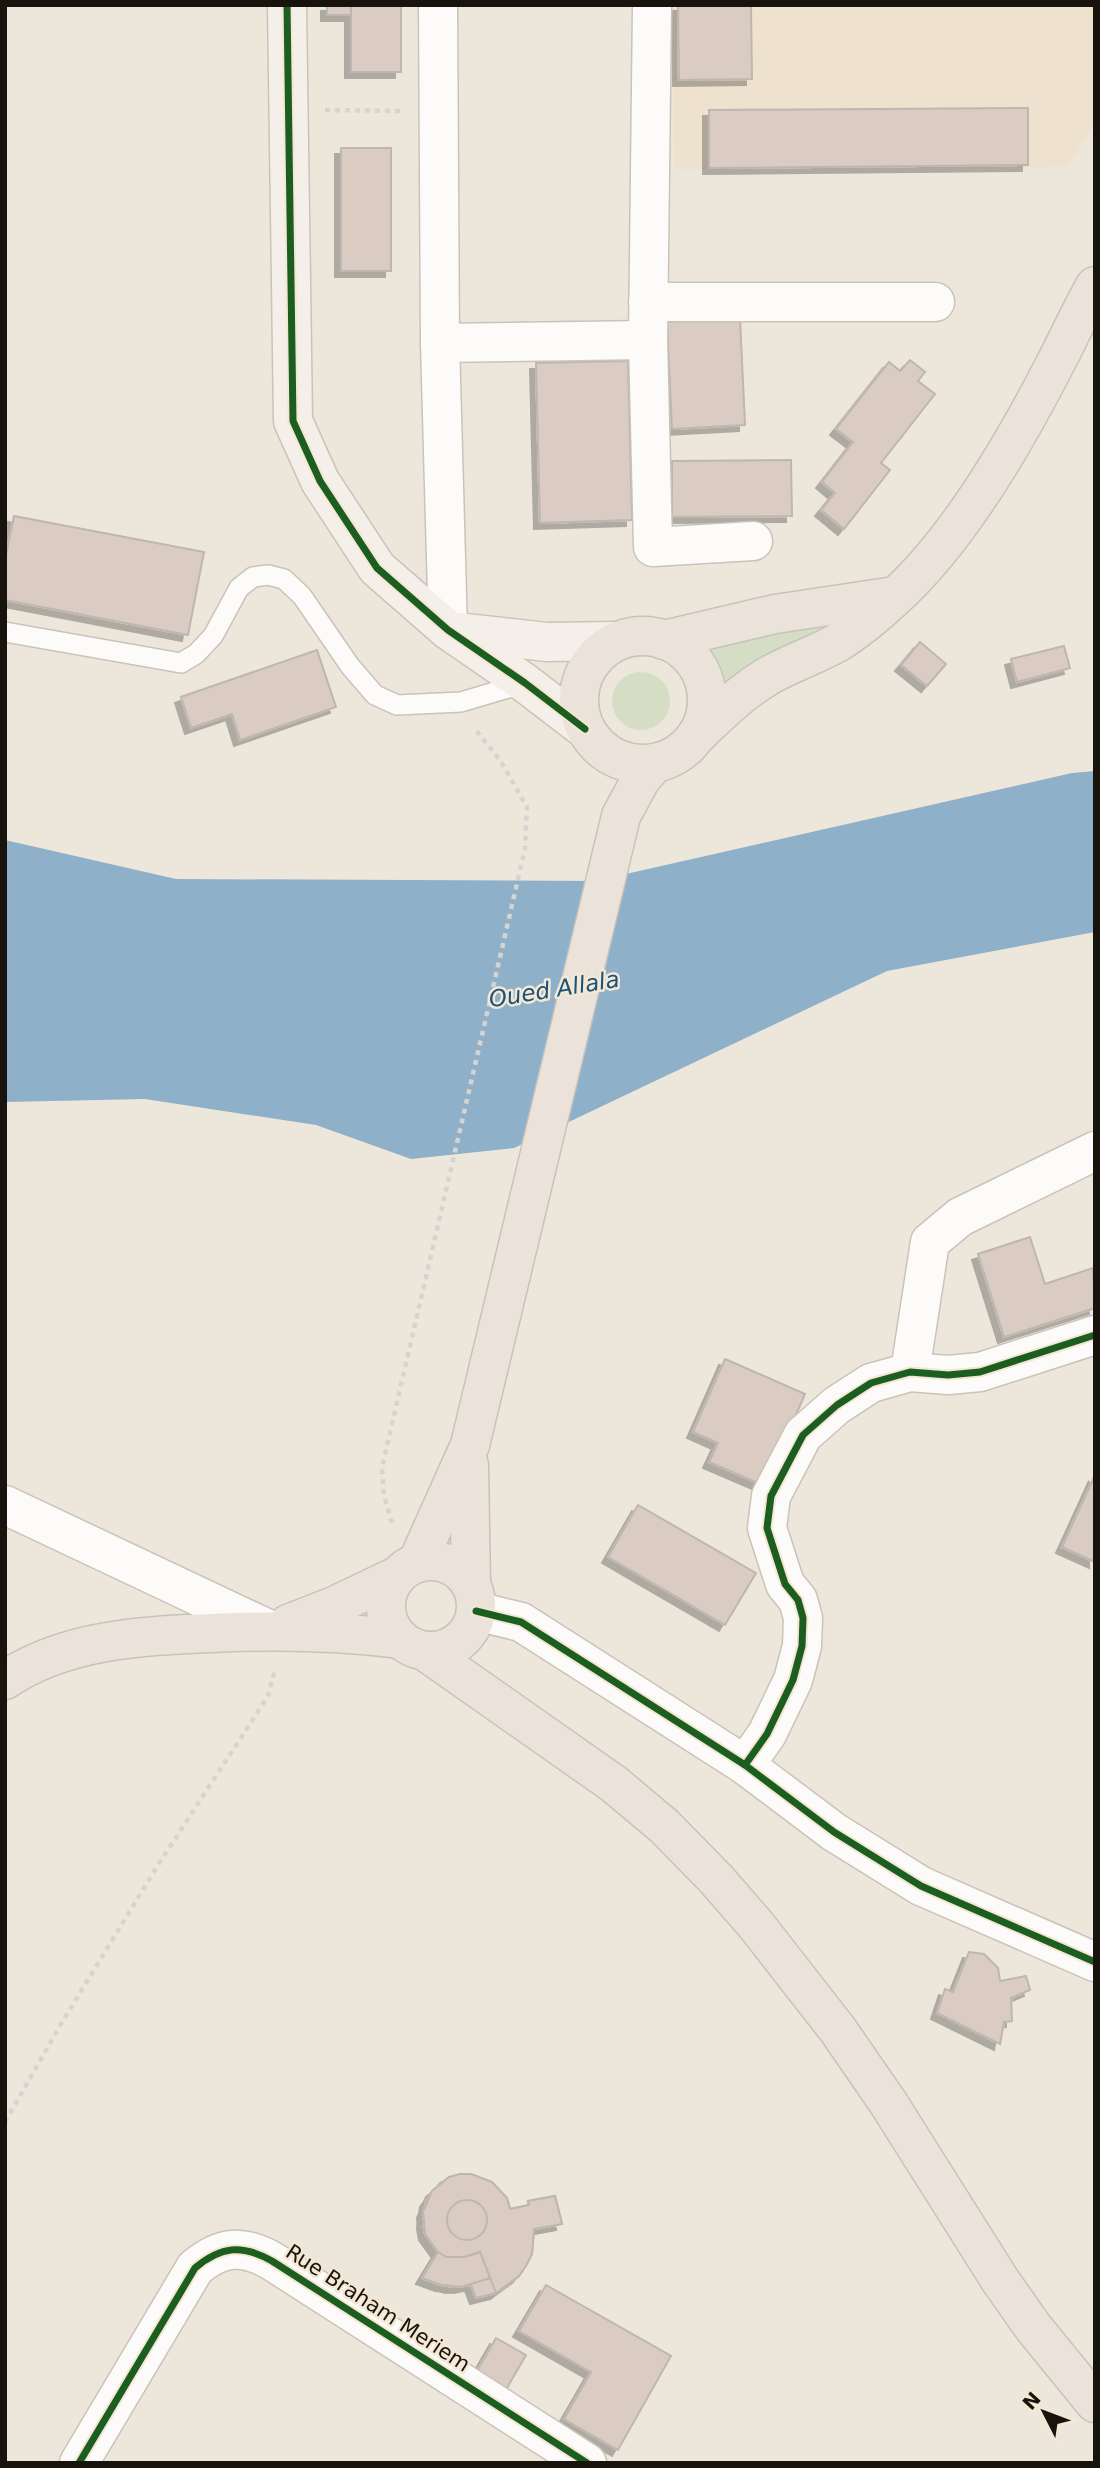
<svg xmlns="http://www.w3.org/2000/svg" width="1100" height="2468" font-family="'DejaVu Sans',sans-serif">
  <defs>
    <filter id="shadow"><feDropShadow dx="-6" dy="6" stdDeviation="0" flood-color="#0004"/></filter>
  </defs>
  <rect width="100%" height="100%" fill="#ede6db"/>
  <!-- built -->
  <path fill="#eee2ce" d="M 673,5 L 1095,5 L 1095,122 L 1068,167 L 674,169 Z"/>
  <!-- green -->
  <g fill="#d5dec4">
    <path d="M 849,615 L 718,687 L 703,648 Z"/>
    <circle cx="641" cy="701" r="29"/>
  </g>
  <!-- water -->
  <path fill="#8fb0c9" d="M 1095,771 L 1095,932 L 887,971 L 514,1148 L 411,1159 L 316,1125 L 145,1099 L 5,1102 L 5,840 L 176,879 L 595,881 L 1072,773 Z"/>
  <!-- building -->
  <g fill="#dbccc3" stroke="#beb6b0" stroke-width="2" filter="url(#shadow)">
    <rect x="327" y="5" width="24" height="10"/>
    <rect x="351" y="5" width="50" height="67"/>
    <path d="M 678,5 L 751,5 L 752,79 L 679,80 Z"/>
    <path d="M 1028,108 L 1028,165 L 709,168 L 709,110 Z"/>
    <rect x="341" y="148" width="50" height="123"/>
    <path d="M 740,318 L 745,425 L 672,429 L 667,322 Z"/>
    <path d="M 910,360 L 925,372 L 918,381 L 935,394 L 881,463 L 890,470 L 844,529 L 821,510 L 835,493 L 822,482 L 853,442 L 836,429 L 889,362 L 900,371 Z"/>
    <path d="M 628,361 L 632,520 L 540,523 L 536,363 Z"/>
    <path d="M 791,460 L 792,516 L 672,517 L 672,461 Z"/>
    <path d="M 14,516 L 204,552 L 188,635 L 5,600 L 5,560 Z"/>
    <path d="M 920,642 L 946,664 L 927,686 L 901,665 Z"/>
    <path d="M 1064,646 L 1070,668 L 1017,682 L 1011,659 Z"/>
    <path d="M 317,650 L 336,707 L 240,740 L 232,714 L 191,728 L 181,697 Z"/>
    <path d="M 1030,1237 L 1045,1284 L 1093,1268 L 1095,1308 L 1004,1337 L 978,1254 Z"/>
    <path d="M 725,1359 L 805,1394 L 765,1486 L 709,1462 L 718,1443 L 693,1432 Z"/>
    <path d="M 1095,1475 L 1095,1562 L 1062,1547 Z"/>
    <path d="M 638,1505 L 756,1573 L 725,1625 L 608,1557 Z"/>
    <path d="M 969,1952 L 984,1954 L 998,1968 L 1000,1981 L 1026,1976 L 1030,1990 L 1011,1998 L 1012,2021 L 1004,2022 L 1000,2044 L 937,2013 L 945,1989 L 953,1992 Z"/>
    <path d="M 460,2174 L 471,2174 L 492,2182 L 507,2198 L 510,2209 L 529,2205 L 528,2201 L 555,2196 L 562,2224 L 534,2229 L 532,2254 L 519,2276 L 496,2293 L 476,2298 L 471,2285 L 451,2287 L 422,2278 L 438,2252 L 425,2234 L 423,2223 L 426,2201 L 440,2183 Z"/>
    <path d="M 460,2174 L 471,2174 L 492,2182 L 507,2198 L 510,2209 L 529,2205 L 528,2201 L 555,2196 L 562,2224 L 534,2229 L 532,2254 L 526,2266 L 519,2276 L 496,2293 L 480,2252 L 465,2257 L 446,2257 L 438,2252 L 425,2234 L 423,2212 L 432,2191 L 449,2177 Z"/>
    <circle cx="467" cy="2220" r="20"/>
    <path d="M 438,2252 L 446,2257 L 465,2257 L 480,2252 L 490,2278 L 461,2287 L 441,2285 L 422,2278 Z"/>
    <path d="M 546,2285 L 671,2356 L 618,2450 L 564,2419 L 591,2372 L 519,2331 Z"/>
    <path d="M 496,2338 L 526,2355 L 503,2395 L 473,2378 Z"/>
  </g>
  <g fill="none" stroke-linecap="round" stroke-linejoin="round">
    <defs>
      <path id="lane" d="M 5,632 L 181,663 L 196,654 L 213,636 L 239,588 L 253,577 L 268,575 L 284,579 L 302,596 L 350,666 L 375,695 L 397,705 L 461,702 L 525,683"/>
      <g id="street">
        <path d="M 438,5 L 440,343 L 448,630"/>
        <path d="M 652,5 L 648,340 L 653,547 L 753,541"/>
        <path d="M 648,302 L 935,302"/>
        <path d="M 440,343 L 648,340"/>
        <path d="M 910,1372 L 930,1242 L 960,1217 L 1095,1151"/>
        <path d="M 5,1505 L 270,1630"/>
        <path d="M 476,1611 L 521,1622 L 745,1765 L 834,1832 L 921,1886 L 1095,1962"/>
        <path d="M 745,1765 L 767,1734 L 793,1680 L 802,1646 L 803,1618 L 798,1600 L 785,1584 L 767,1528 L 771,1496 L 803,1435 L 837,1405 L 871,1383 L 910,1372 L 948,1375 L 980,1372 L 1095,1335"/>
        <path d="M 79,2463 L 195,2268 C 221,2246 242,2244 272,2261 L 587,2463"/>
      </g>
      <g id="secondary">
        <path d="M 287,5 L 293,421 L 320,481 L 377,568 L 448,630 L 525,683 L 585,729"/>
        <path d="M 457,632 L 547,642 L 615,641"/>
      </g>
      <g id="primary">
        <circle cx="643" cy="700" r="64"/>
        <path d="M 664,640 L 775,614 L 895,596"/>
        <path d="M 696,736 C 718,715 739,694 765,678 C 787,664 814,656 837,643 C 858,630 877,614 895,597 C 959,539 1015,442 1054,366 C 1068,340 1080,312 1095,286"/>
        <path d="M 469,1465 L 471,1585"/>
        <circle cx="431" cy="1606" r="45"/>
        <path d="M 417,1563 L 470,1445 L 621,816 L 641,779 L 655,763"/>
        <path d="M 288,1624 L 334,1606 L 397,1576"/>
        <path d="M 426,1652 L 614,1784 L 664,1826 L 716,1879 L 756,1925 L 838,2030 L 889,2104 L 1000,2280 L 1033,2327 L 1095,2403"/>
        <path d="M 5,1680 C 66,1639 142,1636 212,1633 C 275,1630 337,1631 400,1639"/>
      </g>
    </defs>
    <!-- lane casing -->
    <use href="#lane" stroke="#c9c3ba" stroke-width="22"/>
    <!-- street casing -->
    <use href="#street" stroke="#c9c3ba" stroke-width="41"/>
    <!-- secondary casing -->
    <use href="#secondary" stroke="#c9c3ba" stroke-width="41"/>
    <!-- primary casing -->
    <use href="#primary" stroke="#c6c3bd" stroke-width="41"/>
    <!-- path -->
    <g stroke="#d6d4d1" stroke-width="4.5" stroke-dasharray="5 5" stroke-linecap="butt">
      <path d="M 325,110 L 400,111"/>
      <path d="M 392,1523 L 384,1496 L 382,1467 L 525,849 L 527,807 L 500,760 L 475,729"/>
      <path d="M 5,2122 L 61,2024 L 158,1865 L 268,1696 L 275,1669"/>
    </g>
    <!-- lane -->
    <use href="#lane" stroke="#fcfbfa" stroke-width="19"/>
    <!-- street -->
    <use href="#street" stroke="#fcfbfa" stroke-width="38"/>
    <!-- secondary -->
    <use href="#secondary" stroke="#f4efe9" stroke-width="38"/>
    <!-- primary -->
    <use href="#primary" stroke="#ebe3d9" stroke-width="38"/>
    <defs>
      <g id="cycleway">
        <path d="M 287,5 L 293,421 L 320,481 L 377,568 L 448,630 L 525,683 L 585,729"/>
        <path d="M 476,1611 L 521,1622 L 745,1765 L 834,1832 L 921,1886 L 1095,1962"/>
        <path d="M 745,1765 L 767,1734 L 793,1680 L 802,1646 L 803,1618 L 798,1600 L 785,1584 L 767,1528 L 771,1496 L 803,1435 L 837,1405 L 871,1383 L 910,1372 L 948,1375 L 980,1372 L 1095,1335"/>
        <path d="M 79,2463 L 195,2268 C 221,2246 242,2244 272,2261 L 587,2463"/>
      </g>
    </defs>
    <!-- cycleway casing -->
    <use href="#cycleway" stroke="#f4e7d4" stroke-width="11"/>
    <!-- cycleway -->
    <use href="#cycleway" stroke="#1b5e20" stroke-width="7"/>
  </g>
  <g text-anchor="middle" stroke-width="5" stroke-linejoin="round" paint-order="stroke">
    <!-- street labels -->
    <g font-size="21" fill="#18140d" stroke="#f4e7d4">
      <text transform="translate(378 2308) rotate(33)" y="7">Rue Braham Meriem</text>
    </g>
    <!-- water labels -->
    <g font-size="23" font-style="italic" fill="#185279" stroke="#f4e7d4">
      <text transform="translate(554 989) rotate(-9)" y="8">Oued Allala</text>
    </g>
  </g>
  <!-- border -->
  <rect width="1100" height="2468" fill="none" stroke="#18140d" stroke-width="14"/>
  <!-- north arrow -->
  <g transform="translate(1044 2412) rotate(312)" stroke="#f4e7d4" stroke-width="5" paint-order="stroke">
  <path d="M0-5L12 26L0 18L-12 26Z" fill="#18140d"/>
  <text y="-10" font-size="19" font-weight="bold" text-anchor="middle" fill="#18140d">N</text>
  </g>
</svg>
